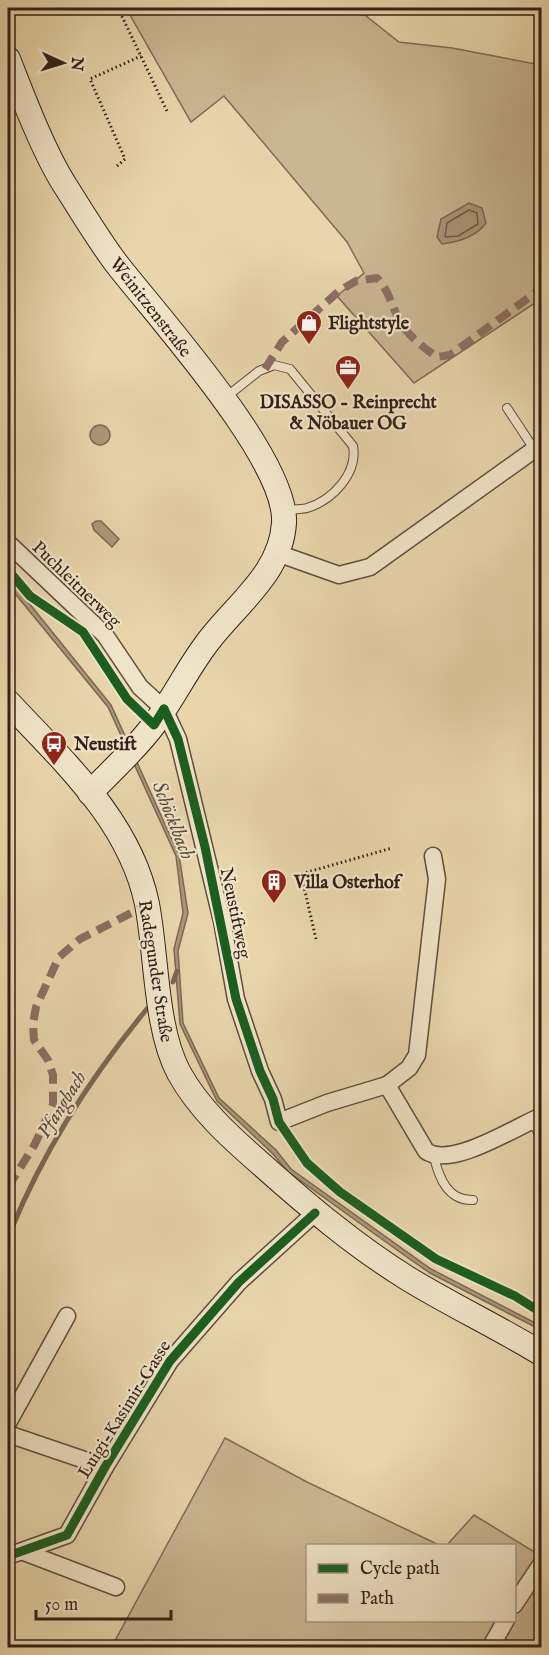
<svg xmlns="http://www.w3.org/2000/svg" width="549" height="1655" font-family="'IM FELL English',serif">
  <rect width="100%" height="100%" fill="#e8d5ab"/>
  <filter id="stains"><feTurbulence type="fractalNoise" baseFrequency=".00333" numOctaves="4"/><feColorMatrix values="0 0 0 0 .2 0 0 0 0 .09 0 0 0 0 .02 0 0 0 .5 -.17"/></filter>
  <radialGradient id="worn" r=".72"><stop offset=".6" stop-color="#630" stop-opacity="0"/><stop offset="1" stop-color="#630" stop-opacity=".3"/></radialGradient>
  <!-- green -->
  <g fill="#c9b692" stroke="#7e6b56" stroke-width="1.5">
    <path d="M 126,8 L 356,8 L 399,42 L 452,48 L 541,65 L 541,299 L 414,383 L 337,296 L 364,273 L 347,242 L 224,96 L 191,122 Z"/>
    <path d="M 225,1438 L 307,1482 L 439,1545 L 308,1546 L 308,1620 L 514,1620 L 514,1546 L 447,1545 L 474,1515 L 541,1556 L 541,1647 L 111,1648 Z"/>
  </g>
  <!-- water -->
  <g fill="#aa9779" stroke="#7a6753" stroke-width="1.5">
    <path d="M 469,203 L 482,208 L 486,223 C 476,237 458,242 442,244 L 437,237 L 441,219 Z"/>
    <circle cx="100" cy="435" r="10"/>
    <path d="M 96,521 L 101,521 L 119,539 L 112,547 L 94,530 L 92,524 Z"/>
    <path d="M 8,577 L 111,705 L 179,855 L 188,913 L 178,951 L 183,1023 L 219,1098 L 276,1150 L 291,1169 L 431,1269 L 541,1326 L 541,1330 L 430,1273 L 411,1260 L 287,1171 L 273,1154 L 217,1101 L 180,1024 L 174,949 L 183,913 L 176,856 L 108,707 L 8,585 Z"/>
  </g>
  <g fill="none" stroke-linecap="round" stroke-linejoin="round">
    <!-- shore -->
    <path stroke="#6e5c49" stroke-width="1.5" d="M 469,210 L 477,213 L 478,224 L 458,236 L 445,237 L 447,223 Z"/>
    <!-- stream -->
    <g stroke="#7a6753" stroke-width="5">
      <path d="M 173,982 L 177,971"/>
      <path d="M 11,1230 C 45,1148 94,1072 151,1004"/>
    </g>
    <defs>
      <g id="service">
        <path d="M 226,397 L 259,371 L 274,365 L 290,369 L 353,446 C 358,473 333,500 307,508 C 300,510 291,509 283,510"/>
        <path d="M 507,408 L 534,449"/>
        <path d="M 532,1120 L 542,1141"/>
        <path d="M 434,1157 C 439,1178 448,1201 473,1200"/>
      </g>
      <g id="minor">
        <path d="M 8,543 L 105,635 L 140,687 L 164,709 L 178,739 L 222,921 L 236,999 L 260,1071 L 273,1099 L 279,1122 L 327,1103 L 387,1085 L 426,1151 C 451,1169 515,1127 542,1116"/>
        <path d="M 277,553 L 339,575 L 370,567 L 542,444"/>
        <path d="M 387,1085 L 409,1068 L 417,1055 L 437,879 L 433,856"/>
        <path d="M 8,1423 L 67,1316"/>
        <path d="M 8,1434 L 105,1467"/>
        <path d="M 24,1552 L 116,1587"/>
        <path d="M 8,1556 L 67,1535 L 105,1467 L 170,1361 L 239,1282 L 315,1213"/>
        <path d="M 514,1605 L 542,1563"/>
        <path d="M 490,1648 L 506,1620"/>
      </g>
      <g id="secondary">
        <path d="M 8,59 C 23,97 44,153 66,187 C 82,212 98,239 116,263 C 157,316 288,460 284,523 C 281,574 235,605 207,643 C 188,668 174,697 155,723 C 137,748 112,770 90,793"/>
        <path d="M 8,702 C 63,761 130,821 147,904 C 157,956 155,1028 179,1073 C 199,1109 230,1137 261,1164 C 307,1205 354,1245 407,1278 C 451,1305 498,1327 542,1354"/>
      </g>
    </defs>
    <!-- service casing -->
    <use href="#service" stroke="#604d3e" stroke-width="10"/>
    <!-- minor casing -->
    <use href="#minor" stroke="#604d3e" stroke-width="19"/>
    <!-- secondary casing -->
    <use href="#secondary" stroke="#332019" stroke-width="26"/>
    <!-- path -->
    <g stroke="#332019" stroke-width="3" stroke-dasharray="1.5 3" stroke-linecap="butt">
      <path d="M 118,8 L 167,111"/>
      <path d="M 117,166 L 125,159 L 90,79 L 141,56"/>
      <path d="M 316,939 L 301,874 L 392,848"/>
    </g>
    <!-- service -->
    <use href="#service" stroke="#f0e4c8" stroke-width="8"/>
    <!-- minor -->
    <use href="#minor" stroke="#f0e4c8" stroke-width="16"/>
    <!-- secondary -->
    <use href="#secondary" stroke="#f0e4c8" stroke-width="24"/>
    <!-- quiet -->
    <g stroke="#8d6e63" stroke-width="8" stroke-dasharray="15 8" stroke-linecap="butt">
      <path d="M 265,369 L 282,342 L 339,291 L 356,281 L 377,278 C 390,291 392,309 402,325 C 411,338 424,348 437,357 L 450,355 L 542,288"/>
      <path d="M 8,1187 L 35,1144 L 53,1104 L 53,1075 L 48,1060 L 34,1040 L 33,1024 L 36,1007 L 59,957 L 80,939 L 147,905"/>
    </g>
    <defs>
      <g id="cycleway">
        <path d="M 8,570 L 30,596 L 83,632 L 127,699 L 154,725 L 164,709"/>
        <path d="M 164,709 L 178,739 L 205,847 L 236,999 L 260,1071 L 273,1099 L 279,1122 L 307,1163 L 340,1192 L 436,1259 L 515,1296 L 542,1313"/>
        <path d="M 8,1556 L 67,1535 L 105,1467 L 170,1361 L 239,1282 L 315,1213"/>
      </g>
    </defs>
    <!-- cycleway casing -->
    <use href="#cycleway" stroke="#f0e4c8" stroke-width="13"/>
    <!-- cycleway -->
    <use href="#cycleway" stroke="#1b5e20" stroke-width="9"/>
  </g>
  <!-- icons -->
  <defs>
    <symbol id="shop-pin" viewBox="-11 -11 22 30"><path d="M0 17L-7.5 6A9.5 9.5 0 1 1 7.5 6Z" fill="#8f2418" stroke="#f0e4c8"/><path d="M-5-2.5h2.3a2.7 3.5 0 0 1 5.4 0H5L5.5 6h-11ZM-1.5-2.5h3a1.5 2.3 0 0 0-3 0Z" fill="#fff"/></symbol>
    <symbol id="office-pin" viewBox="-11 -11 22 30"><path d="M0 17L-7.5 6A9.5 9.5 0 1 1 7.5 6Z" fill="#8f2418" stroke="#f0e4c8"/><path d="M-6-3h4V-5.5h4V-3h4V5H-6ZM-1-4.5V-3h2v-1.5ZM-6 0V1H6V0Z" fill="#fff"/></symbol>
    <symbol id="bus-pin" viewBox="-11 -11 22 30"><path d="M0 17L-7.5 6A9.5 9.5 0 1 1 7.5 6Z" fill="#8f2418" stroke="#f0e4c8"/><path d="M-5-6H5V4H4V6H2V4H-2V6H-4V4H-5ZM-3.5-4V0h7V-4ZM-3.5 1.2v1.5H-2V1.2ZM2 1.2v1.5H3.5V1.2Z" fill="#fff"/></symbol>
    <symbol id="building-pin" viewBox="-11 -11 22 30"><path d="M0 17L-7.5 6A9.5 9.5 0 1 1 7.5 6Z" fill="#8f2418" stroke="#f0e4c8"/><path d="M-4-6H4V6H1V3H-1V6H-4ZM-2.5-4.3h1.7v1.8h-1.7ZM.8-4.3h1.7v1.8H.8ZM-2.5-1h1.7V.8h-1.7ZM.8-1h1.7V.8H.8Z" fill="#fff"/></symbol>
  </defs>
  <g fill-rule="evenodd">
    <use href="#shop-pin" x="294" y="308" width="30" height="40"/>
    <use href="#office-pin" x="333" y="353" width="30" height="40"/>
    <use href="#bus-pin" x="39" y="729" width="30" height="40"/>
    <use href="#building-pin" x="259" y="867" width="30" height="40"/>
  </g>
  <g text-anchor="middle" stroke-width="4.5" stroke-linejoin="round" paint-order="stroke">
    <!-- street labels -->
    <g font-size="18" fill="#332019" stroke="#f0e4c8">
      <text transform="translate(151 307) rotate(52)" y="6">Weinitzenstraße</text>
      <text transform="translate(77 584) rotate(44)" y="6">Puchleitnerweg</text>
      <text transform="translate(236 913) rotate(78)" y="6">Neustiftweg</text>
      <text transform="translate(156 971) rotate(81)" y="6">Radegunder Straße</text>
      <text transform="translate(124 1409) rotate(-58)" y="6">Luigi-Kasimir-Gasse</text>
    </g>
    <!-- poi labels -->
    <g font-size="18" font-weight="bold" fill="#332019" stroke="#f0e4c8" text-anchor="start">
      <text x="328" y="329">Flightstyle</text>
      <text x="348" y="408" text-anchor="middle">DISASSO - Reinprecht<tspan x="348" dy="21">&amp; Nöbauer OG</tspan></text>
      <text x="74" y="750">Neustift</text>
      <text x="294" y="888">Villa Osterhof</text>
    </g>
    <!-- water labels -->
    <g font-size="20" font-style="italic" fill="#5d4a3b" stroke="#f0e4c8">
      <text transform="translate(174 820) rotate(68)" y="7">Schöcklbach</text>
      <text transform="translate(61 1104) rotate(-58)" y="7">Pfangbach</text>
    </g>
  </g>
  <!-- margin -->
  <rect width="549" height="1655" fill="none" stroke="#e8d5ab" stroke-width="30"/>
  <rect x="9" y="9" width="531" height="1637" fill="none" stroke="#332019" stroke-width="3"/>
  <rect x="15" y="15" width="519" height="1625" fill="none" stroke="#332019" stroke-width="1.5"/>
  <!-- legend -->
  <rect x="306" y="1544" width="210" height="78" fill="#f0e4c8" stroke="#a49682" stroke-width="1.5"/>
  <rect x="318" y="1564" width="30" height="9" fill="#1b5e20" stroke="#a49682" stroke-width="1.5"/>
  <text x="360" y="1574" font-size="18" fill="#332019">Cycle path</text>
  <rect x="318" y="1594" width="30" height="9" fill="#8d6e63" stroke="#a49682" stroke-width="1.5"/>
  <text x="360" y="1604" font-size="18" fill="#332019">Path</text>
  <!-- north arrow -->
  <g transform="translate(63 63) rotate(94)" stroke="#f0e4c8" stroke-width="4.5" paint-order="stroke">
  <path d="M0-4.5L10 22L0 15L-10 22Z" fill="#332019"/>
  <text y="-9" font-size="16" font-weight="bold" text-anchor="middle" fill="#332019">N</text>
  </g>
  <!-- scale -->
  <path d="M36 1610v9h135v-9" fill="none" stroke="#332019" stroke-width="3"/>
  <text x="45" y="1610" font-size="18" fill="#332019" stroke="#f0e4c8" stroke-width="4.5" paint-order="stroke">50 m</text>
  <rect width="100%" height="100%" filter="url(#stains)"/>
  <rect width="100%" height="100%" fill="url(#worn)"/>
</svg>
